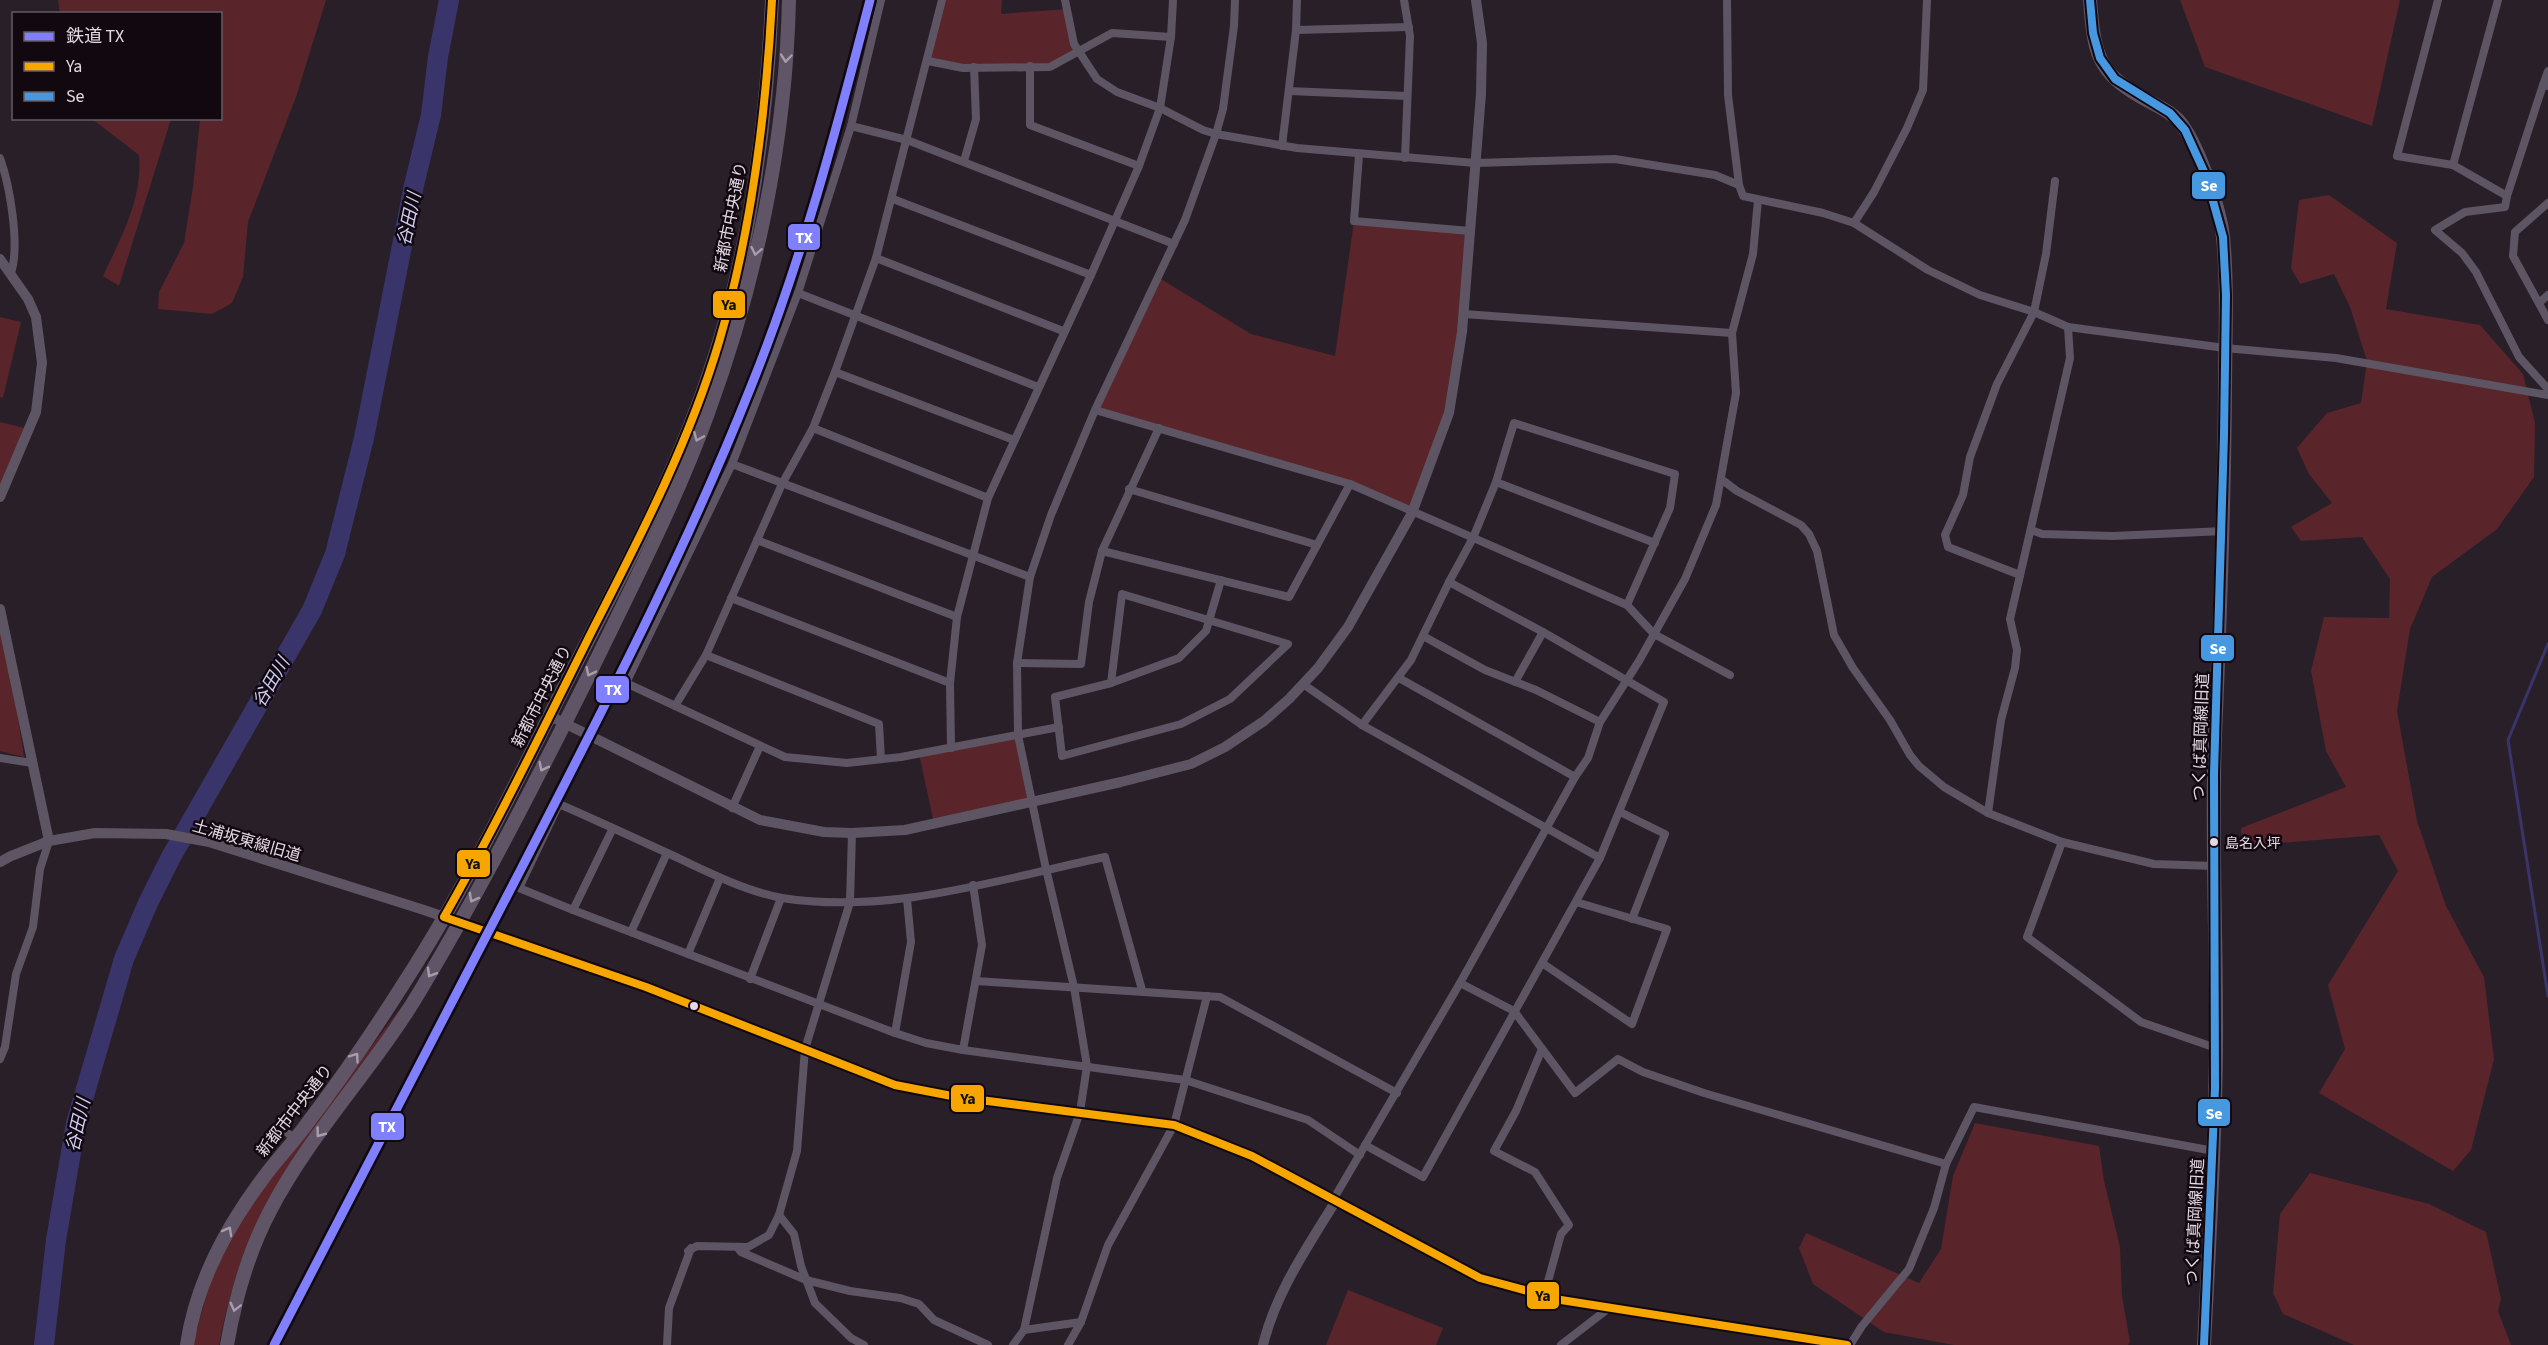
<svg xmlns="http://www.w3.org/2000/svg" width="2548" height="1345" font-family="'Source Sans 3','Noto Sans JP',sans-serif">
  <rect width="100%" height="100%" fill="#291f28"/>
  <!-- green -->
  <g fill="#59252b">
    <path d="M 58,0 L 326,0 L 296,97 L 248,222 L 243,277 L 232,303 L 212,314 L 158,309 L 159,292 L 184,243 L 193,187 L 200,119 L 220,118 L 220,14 L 60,13 Z"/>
    <path d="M 942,0 L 1002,0 L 1001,14 L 1067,9 L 1079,52 L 1050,67 L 974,67 L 928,61 Z"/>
    <path d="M 2180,0 L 2400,0 L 2372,126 L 2205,67 Z"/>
    <path d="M 92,119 L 171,119 L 119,286 L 103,276 C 121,238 143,198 139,155 Z"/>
    <path d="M 2329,195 L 2397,243 L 2386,309 L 2480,325 L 2523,374 L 2535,423 L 2534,477 L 2497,529 L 2432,577 L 2410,629 L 2397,711 L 2417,821 L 2446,906 L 2484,977 L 2494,1059 L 2471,1150 L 2453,1171 L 2319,1093 L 2345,1049 L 2328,985 L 2398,871 L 2379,835 L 2242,846 L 2241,828 L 2346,787 L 2326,751 L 2311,671 L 2324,617 L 2389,618 L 2390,579 L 2362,537 L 2301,541 L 2291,527 L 2332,503 L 2309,474 L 2297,448 L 2327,413 L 2361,403 L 2367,361 L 2350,307 L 2334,274 L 2300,284 L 2291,268 L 2299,200 Z"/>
    <path d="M 1354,221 L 1470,231 L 1449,413 L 1412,513 L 1350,484 L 1095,410 L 1156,276 L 1251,334 L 1335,356 Z"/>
    <path d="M 0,317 L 21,322 L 3,398 L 0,397 Z"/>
    <path d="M 0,422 L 29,429 L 0,500 Z"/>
    <path d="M 0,605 L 24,757 L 0,751 Z"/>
    <path d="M 1018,735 L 1033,802 L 934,823 L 919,754 Z"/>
    <path d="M 409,997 L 401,1012 L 259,1219 C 240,1259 227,1301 219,1345 L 192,1345 L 211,1280 L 227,1243 L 266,1184 Z"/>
    <path d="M 1975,1123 L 2099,1146 L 2104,1181 L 2120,1247 L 2122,1296 L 2130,1342 L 2128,1345 L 1954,1345 L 1884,1332 L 1813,1284 L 1799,1248 L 1806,1233 L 1919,1283 L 1941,1249 L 1953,1176 Z"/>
    <path d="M 2310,1173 L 2429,1204 L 2486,1232 L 2501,1299 L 2498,1311 L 2511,1345 L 2354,1345 L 2283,1314 L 2273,1293 L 2280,1214 Z"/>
    <path d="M 1348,1290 L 1443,1328 L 1436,1345 L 1326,1345 Z"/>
  </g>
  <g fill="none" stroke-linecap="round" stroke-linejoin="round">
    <!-- stream -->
    <path stroke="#39356b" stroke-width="3" d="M 2548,644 L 2508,740 L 2548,996"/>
    <!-- river -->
    <path stroke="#39356b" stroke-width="20" d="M 44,1345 L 56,1240 L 76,1123 L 124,959 L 148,903 L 171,857 L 312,610 L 335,554 L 364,438 L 414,185 L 431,115 L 438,57 L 449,0"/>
    <!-- minor -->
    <g stroke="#5d5563" stroke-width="8">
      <path d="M 881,0 L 851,126 L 798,293 L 732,464 L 626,683 L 785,757 L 847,763 L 901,757 L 1059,727"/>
      <path d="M 1065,0 L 1074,44 L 1097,79 L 1117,92 L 1160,108 L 1203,130 L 1216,134 L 1297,148 L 1475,163 L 1615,159 L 1715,175 L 1739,185 L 1743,196 L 1823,213 L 1854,223 L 1928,270 L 1980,295 L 2034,312 L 2068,327 L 2225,348 L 2336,358 L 2548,395"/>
      <path d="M 1404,0 L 1410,36 L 1405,158"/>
      <path d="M 1727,0 L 1728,95 L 1739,185"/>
      <path d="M 2438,0 L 2397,156 L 2453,165"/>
      <path d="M 2498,0 L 2453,165 L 2507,196 L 2543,85"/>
      <path d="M 1296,30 L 1409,27"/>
      <path d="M 928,61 L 963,68 L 1050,67 L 1112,33 L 1171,37"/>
      <path d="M 1030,66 L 1030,125 L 1139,166"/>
      <path d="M 2548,86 L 2543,85 L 2548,71"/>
      <path d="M 1289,91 L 1407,96"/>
      <path d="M 851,126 L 907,140 L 1174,244"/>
      <path d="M 1282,146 L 1296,30 L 1297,0"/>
      <path d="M 1359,155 L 1354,221 L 1470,231"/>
      <path d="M 0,158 C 10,186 20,245 11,273"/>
      <path d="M 964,161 L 976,119 L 974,67"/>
      <path d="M 2507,196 L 2505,207 L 2465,212 L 2435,230 L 2462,253 L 2476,272 L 2519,357 L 2548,389"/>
      <path d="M 893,199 L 1091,275"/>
      <path d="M 2548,203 L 2515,232 L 2513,256 L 2548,320"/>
      <path d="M 1854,223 L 1874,192 L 1907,128 L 1923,90 L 1927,0"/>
      <path d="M 876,258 L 1063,331"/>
      <path d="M 798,293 L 1038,387"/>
      <path d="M 2539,303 L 2548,295"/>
      <path d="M 1464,314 L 1732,333"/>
      <path d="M 835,372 L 1014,440"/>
      <path d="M 1095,410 L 1350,484 L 1627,605 L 1654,634 L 1730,675"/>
      <path d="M 813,428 L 988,498"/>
      <path d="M 732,464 L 1030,577"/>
      <path d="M 1721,479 L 1737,491 L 1801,525 L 1809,534 L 1817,551 L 1834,635 L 1853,668 L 1890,720 L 1910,755 L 1919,766 L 1944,787 L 1988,813 L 2062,842 L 2154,864 L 2214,866"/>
      <path d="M 1496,482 L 1655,543"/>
      <path d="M 1129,489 L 1317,545"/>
      <path d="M 2031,530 L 2042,534 L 2113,536 L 2224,531"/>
      <path d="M 757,540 L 957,617"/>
      <path d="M 1102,551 L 1289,597 L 1350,484"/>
      <path d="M 2020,575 L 1948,547 L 1945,535 L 1963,495 L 1970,457 L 1997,384 L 2034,312 L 2046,254 L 2055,181"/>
      <path d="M 1122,594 L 1288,644 L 1230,699 L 1181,724 L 1062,756 L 1055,697 L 1111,683 Z"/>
      <path d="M 731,598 L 950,683"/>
      <path d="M 1423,636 L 1485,670 L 1536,690 L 1600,722"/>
      <path d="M 706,655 L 879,724 L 881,759"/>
      <path d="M 1017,663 L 1081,664 L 1089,602 L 1102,551 L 1159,428"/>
      <path d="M 1399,678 L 1575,777"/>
      <path d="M 1515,682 L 1543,632"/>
      <path d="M 1111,683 L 1179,658 L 1206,631 L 1221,580"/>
      <path d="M 1303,684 L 1362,725 L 1600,858"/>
      <path d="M 675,706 L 706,655 L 782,484 L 813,428 L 835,372 L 876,258 L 942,0"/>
      <path d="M 1362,725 L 1411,660 L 1449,582 L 1473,538 L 1496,482 L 1514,423 L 1675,474 L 1670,508 L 1627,605"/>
      <path d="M 951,748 L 950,683 L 957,617 L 988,498 L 1091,275 L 1139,166 L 1160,108 L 1171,37 L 1173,0"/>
      <path d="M 0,758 L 32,763"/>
      <path d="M 732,808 L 760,746"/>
      <path d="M 1620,812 L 1665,834 L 1632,919"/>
      <path d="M 1988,813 L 2001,720 L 2015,668 L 2017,650 L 2010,619 L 2070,358 L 2068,327"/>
      <path d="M 613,828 L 573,910 L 519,888 L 559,804 C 598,821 637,839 676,857 C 707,872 748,892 782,898 C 891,915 1000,879 1105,857 L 1142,990"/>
      <path d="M 2062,842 L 2027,937 L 2141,1022 L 2216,1048"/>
      <path d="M 720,878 L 688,954 L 895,1033 L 926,1043 L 963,1050 L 982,945 L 973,885"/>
      <path d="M 573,910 L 688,954"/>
      <path d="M 631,932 L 667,853"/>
      <path d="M 1542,963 L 1632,1024 L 1667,929 L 1576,902"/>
      <path d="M 750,979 L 781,898"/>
      <path d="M 976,981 L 1220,997 L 1397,1093"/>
      <path d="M 1460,983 L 1514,1011 L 1575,1093 L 1618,1059 L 1643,1072 L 1704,1093 L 1946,1164"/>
      <path d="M 895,1033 L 911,942 L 907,899"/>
      <path d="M 1542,1049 L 1516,1111 L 1494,1151 L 1535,1172 L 1569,1225 L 1561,1234 L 1544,1296"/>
      <path d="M 963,1050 L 1185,1080 L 1308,1120 L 1360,1155"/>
      <path d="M 0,1059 L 5,1047 L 16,974 L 33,927 L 40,869 L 49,841"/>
      <path d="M 278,1125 L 295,1139"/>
      <path d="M 1365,1145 L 1423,1177 L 1600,858 L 1664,702 L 1543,632 L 1449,582"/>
      <path d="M 1333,1200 L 1460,983 L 1575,777 L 1588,758 L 1600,722 L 1639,661 L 1685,579 L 1716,505 L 1736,393 L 1732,333 L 1753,254 L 1758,200"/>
      <path d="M 779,1215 L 794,1234 L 801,1266 L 815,1303 L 851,1338 L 864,1345"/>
      <path d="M 737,1247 L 741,1252 L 806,1280 L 850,1291 L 900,1298 L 919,1304 L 934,1320 L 988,1345"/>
      <path d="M 688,1251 L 697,1246 L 748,1247 L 769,1235 L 779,1215 L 797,1151 L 805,1049 L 850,902 L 852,833"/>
      <path d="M 1024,1330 L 1081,1322"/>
      <path d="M 667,1345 L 669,1308 L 691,1248"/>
      <path d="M 1013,1345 L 1024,1330 L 1057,1178 L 1080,1112 L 1087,1066 L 1074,987 L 1046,869 L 1018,735 L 1017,663 L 1030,577 L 1051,515 L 1095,410 L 1185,220 L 1216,134 L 1223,109 L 1234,26 L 1235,0"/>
      <path d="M 1068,1345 L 1081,1322 L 1108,1245 L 1174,1125 L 1207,996"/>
      <path d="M 1561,1345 L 1609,1308"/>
      <path d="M 1850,1345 L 1862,1326 L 1909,1269 L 1934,1208 L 1946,1164 L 1974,1107 L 2214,1151"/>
    </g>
    <!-- tertiary -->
    <g stroke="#5d5563" stroke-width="10">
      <path d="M 0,259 L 28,299 L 36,317 L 42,363 L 36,412 L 0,497"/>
      <path d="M 0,609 L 49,841"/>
      <path d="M 550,716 L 760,820 L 824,832 L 852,833 L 905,830 L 1121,782 L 1191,764 L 1225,747 L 1264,721 L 1289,699 L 1318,668 L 1348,627 L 1412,513 L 1449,413 L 1462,332 L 1481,94 L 1482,43 L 1476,0"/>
      <path d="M 0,862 L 11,856 L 49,841 L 95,833 L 166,834 L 209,842 L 424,910 L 646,987 L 895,1085 L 957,1097 L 1174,1125 L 1252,1156 L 1480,1278 L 1561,1300 L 1847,1345"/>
      <path d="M 1263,1345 C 1276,1292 1307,1248 1335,1202"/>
    </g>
    <!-- primary -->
    <g stroke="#605567" stroke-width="14">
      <path d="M 2090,0 C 2094,51 2096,72 2143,98 C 2155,105 2169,110 2178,120 C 2197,141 2220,209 2223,237 C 2228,288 2225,340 2225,392 C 2224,506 2220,620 2215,735 C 2211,840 2217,945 2216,1051 C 2215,1149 2209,1247 2204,1345"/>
      <path d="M 187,1345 C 196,1283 227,1226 264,1177 C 277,1159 293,1143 306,1125 C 341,1079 373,1032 404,983 C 465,889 514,787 564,687 C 610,596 660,506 696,410 C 746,280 766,139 772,0"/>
      <path d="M 227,1345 C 235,1299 248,1253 270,1211 C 311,1132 375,1067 420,991 C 481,889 535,783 588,677 C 630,590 675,504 708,413 C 756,282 786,140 789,0"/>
    </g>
    <defs>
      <path id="bus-1" d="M 772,0 C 766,115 752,230 719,342 C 689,443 640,537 592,631 C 544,727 497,824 444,917 L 646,987 L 895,1085 L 957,1097 L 1174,1125 L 1252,1156 L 1480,1278 L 1561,1300 L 1847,1345"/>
      <path id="bus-2" d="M 2090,0 L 2093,33 L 2100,58 L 2115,79 L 2170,113 L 2185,130 L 2206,176 L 2223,237 L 2226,295 L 2224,435 L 2214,774 L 2215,1088 L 2204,1345"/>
    </defs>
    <!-- bus-1 casing -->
    <use href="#bus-1" stroke="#110810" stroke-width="12"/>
    <!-- bus-2 casing -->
    <use href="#bus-2" stroke="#110810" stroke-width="12"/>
    <!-- bus-1 -->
    <use href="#bus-1" stroke="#f7a600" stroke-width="8"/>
    <!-- bus-2 -->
    <use href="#bus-2" stroke="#4699e1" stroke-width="8"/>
    <defs>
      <path id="rail-1" d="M 274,1345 C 356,1187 438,1029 520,871 C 601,713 684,555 750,389 C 801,263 836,132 870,0"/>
    </defs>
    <!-- rail-1 casing -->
    <use href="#rail-1" stroke="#110810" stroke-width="14"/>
    <!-- rail-1 -->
    <use href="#rail-1" stroke="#8080ff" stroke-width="9"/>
  </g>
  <!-- one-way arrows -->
  <defs><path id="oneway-chevron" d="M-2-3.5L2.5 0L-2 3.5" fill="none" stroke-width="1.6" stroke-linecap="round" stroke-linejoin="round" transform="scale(1.5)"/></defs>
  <g stroke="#a99dab">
    <use href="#oneway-chevron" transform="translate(786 58) rotate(95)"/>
    <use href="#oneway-chevron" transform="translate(756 251) rotate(102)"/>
    <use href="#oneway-chevron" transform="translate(698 437) rotate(113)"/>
    <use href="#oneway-chevron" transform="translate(590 672) rotate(116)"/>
    <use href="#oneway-chevron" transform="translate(543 767) rotate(117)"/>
    <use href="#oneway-chevron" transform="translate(473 898) rotate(119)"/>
    <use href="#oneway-chevron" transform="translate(431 973) rotate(121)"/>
    <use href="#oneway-chevron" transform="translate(355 1057) rotate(-54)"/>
    <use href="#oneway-chevron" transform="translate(320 1133) rotate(127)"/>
    <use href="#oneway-chevron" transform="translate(228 1231) rotate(-61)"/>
    <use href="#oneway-chevron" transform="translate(235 1307) rotate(104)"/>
  </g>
  <!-- markers -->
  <g fill="#e5d8e3" stroke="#110810" stroke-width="2">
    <circle cx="2214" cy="842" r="5"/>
    <circle cx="694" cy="1006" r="5"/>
  </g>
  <g text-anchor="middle" stroke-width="5" stroke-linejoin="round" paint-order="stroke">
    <!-- bus labels -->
    <g font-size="14" fill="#e5d8e3" stroke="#110810" text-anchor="start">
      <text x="2225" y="848">島名入坪</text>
    </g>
    <!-- street labels -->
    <g font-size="16" fill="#e5d8e3" stroke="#110810">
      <text transform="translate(730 217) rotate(-79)" y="6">新都市中央通り</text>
      <text transform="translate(541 696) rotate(-63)" y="6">新都市中央通り</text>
      <text transform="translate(2200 737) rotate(-88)" y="6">つくば真岡線旧道</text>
      <text transform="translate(247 840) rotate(16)" y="6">土浦坂東線旧道</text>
      <text transform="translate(294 1110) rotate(-52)" y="6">新都市中央通り</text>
      <text transform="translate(2194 1222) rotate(-87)" y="6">つくば真岡線旧道</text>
    </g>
    <!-- water labels -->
    <g font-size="18" font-style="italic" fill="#cdcef3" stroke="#110810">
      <text transform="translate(409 219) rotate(-78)" y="6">谷田川</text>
      <text transform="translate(271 682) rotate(-60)" y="6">谷田川</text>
      <text transform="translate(78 1125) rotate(-77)" y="6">谷田川</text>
    </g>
  </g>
  <g stroke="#110810" stroke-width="2">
    <rect x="2191" y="171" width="35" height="29" rx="6" fill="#4699e1"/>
    <rect x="787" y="223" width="34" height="28" rx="6" fill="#8080ff"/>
    <rect x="712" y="290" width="34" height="29" rx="6" fill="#f7a600"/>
    <rect x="2200" y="634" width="35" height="28" rx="6" fill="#4699e1"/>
    <rect x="595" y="675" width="35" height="29" rx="6" fill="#8080ff"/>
    <rect x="456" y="849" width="35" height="29" rx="6" fill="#f7a600"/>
    <rect x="950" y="1084" width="35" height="29" rx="6" fill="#f7a600"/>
    <rect x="2197" y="1098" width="34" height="29" rx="6" fill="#4699e1"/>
    <rect x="370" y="1112" width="35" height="29" rx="6" fill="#8080ff"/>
    <rect x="1526" y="1281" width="34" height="29" rx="6" fill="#f7a600"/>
  </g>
  <g font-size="16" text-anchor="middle" font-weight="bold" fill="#fff">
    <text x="2209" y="191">Se</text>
    <text x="804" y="243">TX</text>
    <text x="2218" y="654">Se</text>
    <text x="613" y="695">TX</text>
    <text x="2214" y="1119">Se</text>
    <text x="387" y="1132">TX</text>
  </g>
  <g font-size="16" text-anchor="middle" font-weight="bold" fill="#111">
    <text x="729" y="310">Ya</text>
    <text x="473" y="869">Ya</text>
    <text x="968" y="1104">Ya</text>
    <text x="1543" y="1301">Ya</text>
  </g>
  <!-- legend -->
  <rect x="12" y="12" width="210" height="108" fill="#110810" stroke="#665b64" stroke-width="1.5"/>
  <rect x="24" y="32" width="30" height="9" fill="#8080ff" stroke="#665b64" stroke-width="1.5"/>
  <text x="66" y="42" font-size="18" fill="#e5d8e3">鉄道 TX</text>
  <rect x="24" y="62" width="30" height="9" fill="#f7a600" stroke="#665b64" stroke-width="1.5"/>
  <text x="66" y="72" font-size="18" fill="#e5d8e3">Ya</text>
  <rect x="24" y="92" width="30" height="9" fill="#4699e1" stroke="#665b64" stroke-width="1.5"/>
  <text x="66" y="102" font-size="18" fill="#e5d8e3">Se</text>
</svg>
